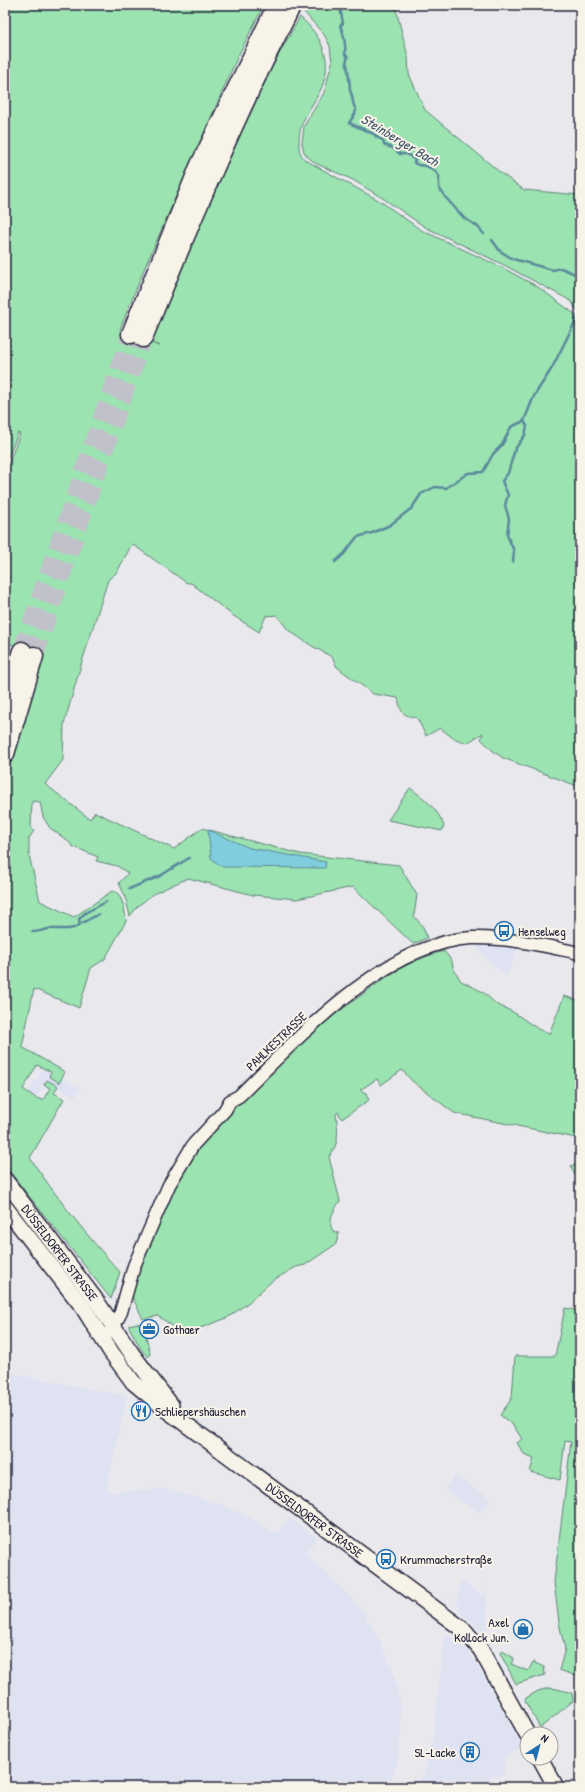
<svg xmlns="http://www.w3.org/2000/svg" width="585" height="1792" font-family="'Patrick Hand',sans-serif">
  <rect width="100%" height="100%" fill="#e9e9ed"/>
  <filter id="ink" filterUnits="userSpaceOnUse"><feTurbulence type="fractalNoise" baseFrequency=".025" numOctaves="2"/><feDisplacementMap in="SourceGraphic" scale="8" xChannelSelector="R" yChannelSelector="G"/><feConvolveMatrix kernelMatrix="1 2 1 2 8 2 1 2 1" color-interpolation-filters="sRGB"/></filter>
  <g filter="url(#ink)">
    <!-- built -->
    <g fill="#dfe2f1">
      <path d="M 489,945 L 518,948 L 507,976 L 492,965 L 476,946 Z"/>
      <path d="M 44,1067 L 52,1072 L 49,1076 L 59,1082 L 62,1078 L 80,1088 L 75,1097 L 47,1080 L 36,1098 L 28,1093 Z"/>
      <path d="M 5,1372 L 127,1396 L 107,1486 L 108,1492 L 163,1489 L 185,1494 L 223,1505 L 249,1517 L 276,1534 L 289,1517 L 317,1538 L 305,1554 L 345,1591 L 365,1615 L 381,1643 L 393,1671 L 400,1701 L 401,1733 L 397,1763 L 390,1787 L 5,1787 Z"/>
      <path d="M 455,1475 L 491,1499 L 480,1513 L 444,1489 Z"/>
      <path d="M 461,1580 L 484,1597 L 485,1584 L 488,1624 L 485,1632 L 459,1612 L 457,1601 Z"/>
      <path d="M 445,1633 L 467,1650 L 474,1659 L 523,1748 L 505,1757 L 504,1776 L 489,1776 L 495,1787 L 419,1787 L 428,1760 L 433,1736 Z"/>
    </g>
    <!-- green -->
    <g fill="#9be3b1" stroke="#5e8276">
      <path d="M 5,5 L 264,5 L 238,56 L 145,267 L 120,329 L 159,346 L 148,341 L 256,95 L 300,17 C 323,37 335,63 319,93 C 310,110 298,123 299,143 C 299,151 300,154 305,160 L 380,201 L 421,230 L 503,268 L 538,287 L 580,318 L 580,787 L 503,758 L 493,751 L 481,739 L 483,733 L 467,743 L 453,738 L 440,728 L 426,736 L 417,718 C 402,715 401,713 398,698 L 373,694 L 337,667 L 332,657 L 312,646 L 288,630 L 277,615 L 266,616 L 259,632 L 232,615 L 191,583 L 187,583 L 132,544 L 117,572 L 108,580 L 81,665 L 64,724 L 63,760 L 45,784 L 90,819 L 95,812 L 174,849 L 202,828 L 300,854 L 399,865 L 417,895 L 414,916 L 423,927 L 427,938 L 413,944 L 353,887 L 297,899 L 253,895 L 188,878 L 153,894 L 138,906 L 130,916 L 125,896 L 119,883 L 128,873 L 117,866 L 96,861 L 98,857 L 72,846 L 68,841 L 50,828 L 43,817 L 40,802 L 32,801 L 31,828 L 34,831 L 29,838 L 29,855 L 40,901 L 74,917 L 112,891 L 116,892 L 119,895 L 124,906 L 126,921 L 105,959 L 91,968 L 79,1008 L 34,989 L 22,1047 L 65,1072 L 59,1083 L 49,1076 L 51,1072 L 37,1065 L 23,1089 L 36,1098 L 43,1100 L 50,1088 L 44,1085 L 47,1080 L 58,1086 L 54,1093 L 64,1099 L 30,1158 C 57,1198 87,1236 120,1272 L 111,1299 L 5,1166 L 5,781 L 44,655 L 7,643 L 5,650 L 5,472 L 20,434 L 18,433 L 5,465 Z"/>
      <path d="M 306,5 L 395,5 L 408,57 L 409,74 L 425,110 L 502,174 L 524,190 L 580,195 L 580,314 L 571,301 L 504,265 L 425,227 L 384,199 L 353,180 L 315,163 L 308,157 L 304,152 L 302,143 L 304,126 L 324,93 L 332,62 L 330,46 L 325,36 L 303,11 Z"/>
      <path d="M 410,788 C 424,798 438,809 444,826 L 442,831 L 388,820 Z"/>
      <path d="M 444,951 L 452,961 L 453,968 L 461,981 L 483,992 L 496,1004 L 513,1012 L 538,1029 L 549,1034 L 564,996 L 580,1001 L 580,1150 L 576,1138 L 454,1113 L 412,1081 L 402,1070 L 381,1085 L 377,1079 L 360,1090 L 366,1093 L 369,1100 L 342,1119 L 338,1112 L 336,1114 C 338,1130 340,1143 329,1157 L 340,1201 C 334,1210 327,1221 333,1231 L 339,1233 L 336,1244 L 305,1265 L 296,1267 L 272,1281 L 249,1302 L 227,1318 L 203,1327 L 181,1332 L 158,1316 L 143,1319 L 132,1296 L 136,1273 L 172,1190 L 203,1139 L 322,1022 C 365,997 392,964 444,951 Z"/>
      <path d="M 580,1162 L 580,1179 L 574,1174 L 571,1166 Z"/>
      <path d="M 565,1308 L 580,1311 L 580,1677 L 559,1670 L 565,1649 L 559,1623 L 554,1582 L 571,1442 L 565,1441 L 560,1480 L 530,1472 L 534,1458 L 524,1454 L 517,1443 L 522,1439 L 513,1425 L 500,1415 L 512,1398 L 515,1356 L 555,1356 Z"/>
      <path d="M 138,1323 C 145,1327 148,1345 150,1354 L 148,1357 L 141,1349 L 129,1327 L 129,1325 Z"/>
      <path d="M 501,1650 L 514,1658 L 511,1664 L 528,1671 L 533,1662 L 544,1667 L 545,1675 L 516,1684 L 500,1653 Z"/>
      <path d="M 549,1688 L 557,1689 L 572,1693 L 573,1701 L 540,1728 L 525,1701 L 526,1698 L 538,1691 Z"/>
    </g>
    <!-- water -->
    <path fill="#7fcddd" stroke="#5a899c" d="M 208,830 L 250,848 L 326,862 L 325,868 L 224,867 L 219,865 L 211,858 Z"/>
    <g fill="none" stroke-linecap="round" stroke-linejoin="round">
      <!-- stream -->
      <g stroke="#5a899c" stroke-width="2.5">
        <path d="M 337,5 L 340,8 L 343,23 L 340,26 C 344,31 346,49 345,54 L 348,57 L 346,62 C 348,65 350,87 350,91 C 354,96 351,104 356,109 L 355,114 L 349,123 L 376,135 L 376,137 L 383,140 L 384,145 L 393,148 L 400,154 L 407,154 L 415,160 L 414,163 L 418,165 L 426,166 L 434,170 L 439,176 L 439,188 L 446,198 L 464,218 L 477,226 L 484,234"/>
        <path d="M 492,240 L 500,251 L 513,259 L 553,270 L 561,268 L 580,276"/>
        <path d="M 335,562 L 344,554 L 357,537 L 372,533 L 390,525 L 412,508 L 421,494 L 435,487 L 446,488 L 468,473 L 483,472 L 493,454 L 502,445 L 511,427 L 524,421 L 534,396 L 552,368 L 577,318"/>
        <path d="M 513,562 L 514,551 L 507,535 L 509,519 L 505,505 L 508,495 L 502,481 L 508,473 L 515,449 L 525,435 L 527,426 L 524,421"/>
        <path d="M 129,889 L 160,876 L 189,858"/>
        <path d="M 80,924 L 99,914"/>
        <path d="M 32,932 C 38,932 43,930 48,929 C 58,928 73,932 80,924 L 79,919 L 85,913 L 106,902"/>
      </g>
      <!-- highway-tunnel -->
      <g stroke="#c1c1c9" stroke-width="18" stroke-dasharray="18 9" stroke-linecap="butt">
        <path d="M 22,651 L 131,334"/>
        <path d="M 34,656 L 143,338"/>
      </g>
      <defs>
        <path id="minor" d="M 103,1339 L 114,1326 L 121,1312 L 134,1266 L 169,1185 L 193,1145 L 225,1110 L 230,1101 L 239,1096 C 297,1039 386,942 472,938 C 509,937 545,946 580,953"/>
        <g id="major">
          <path id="s1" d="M 5,1180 L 95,1299 L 132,1354 L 171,1405"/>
          <path id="s2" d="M 5,1207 L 82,1306 L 111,1352 L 133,1382 L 168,1411 L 465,1631 L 481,1650 L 527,1734"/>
          <path d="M 540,1758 L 556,1787"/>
        </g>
        <g id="highway">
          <path d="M 131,334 L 199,167 L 277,5"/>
          <path d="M 143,338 C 189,225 236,114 292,5"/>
          <path d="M 5,705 L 22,651"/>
          <path d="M 5,754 L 34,656"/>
        </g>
      </defs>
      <!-- minor casing -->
      <use href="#minor" stroke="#22223b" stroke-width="15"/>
      <!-- major casing -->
      <use href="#major" stroke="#22223b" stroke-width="18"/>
      <!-- highway casing -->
      <use href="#highway" stroke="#22223b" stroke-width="21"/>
      <!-- minor -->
      <use href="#minor" stroke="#f7f3e8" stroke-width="12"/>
      <!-- major -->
      <use href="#major" stroke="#f7f3e8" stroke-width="15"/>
      <!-- highway -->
      <use href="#highway" stroke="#f7f3e8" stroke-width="18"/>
    </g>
  </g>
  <!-- icons -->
  <defs>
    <symbol id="bus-ring" viewBox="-11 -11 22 22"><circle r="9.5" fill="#f7f3e8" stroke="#1f6fb2" stroke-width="1.5"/><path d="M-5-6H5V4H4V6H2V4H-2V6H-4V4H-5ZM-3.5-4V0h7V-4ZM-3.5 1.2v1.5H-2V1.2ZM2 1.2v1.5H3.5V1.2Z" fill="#1f6fb2"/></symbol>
    <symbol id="office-ring" viewBox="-11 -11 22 22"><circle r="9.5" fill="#f7f3e8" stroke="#1f6fb2" stroke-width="1.5"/><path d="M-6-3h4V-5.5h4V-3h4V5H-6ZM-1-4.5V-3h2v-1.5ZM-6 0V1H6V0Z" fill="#1f6fb2"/></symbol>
    <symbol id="restaurant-ring" viewBox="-11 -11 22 22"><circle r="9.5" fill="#f7f3e8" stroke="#1f6fb2" stroke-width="1.5"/><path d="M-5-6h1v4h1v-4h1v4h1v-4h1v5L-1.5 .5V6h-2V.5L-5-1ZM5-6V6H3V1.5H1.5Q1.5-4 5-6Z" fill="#1f6fb2"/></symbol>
    <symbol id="shop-ring" viewBox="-11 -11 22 22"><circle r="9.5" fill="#f7f3e8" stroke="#1f6fb2" stroke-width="1.5"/><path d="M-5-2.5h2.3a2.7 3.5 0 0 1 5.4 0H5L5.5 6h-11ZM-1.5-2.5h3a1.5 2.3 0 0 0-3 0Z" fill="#1f6fb2"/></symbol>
    <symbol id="building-ring" viewBox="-11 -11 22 22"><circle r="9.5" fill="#f7f3e8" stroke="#1f6fb2" stroke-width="1.5"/><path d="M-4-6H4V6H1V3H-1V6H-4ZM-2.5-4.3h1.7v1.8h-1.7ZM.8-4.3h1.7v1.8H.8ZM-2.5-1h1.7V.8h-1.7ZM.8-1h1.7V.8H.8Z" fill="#1f6fb2"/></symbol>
  </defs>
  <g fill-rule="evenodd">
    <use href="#bus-ring" x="493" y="920" width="22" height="22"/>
    <use href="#office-ring" x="138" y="1318" width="22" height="22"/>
    <use href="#restaurant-ring" x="130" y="1400" width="22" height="22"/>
    <use href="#bus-ring" x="375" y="1548" width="22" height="22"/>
    <use href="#shop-ring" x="512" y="1618" width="22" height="22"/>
    <use href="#building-ring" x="459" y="1741" width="22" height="22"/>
  </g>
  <g text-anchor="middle" stroke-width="4" stroke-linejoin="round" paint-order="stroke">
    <!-- poi labels -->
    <g font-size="13" fill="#22223b" stroke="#f7f3e8" text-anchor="start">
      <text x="518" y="936">Henselweg</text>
      <text x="163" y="1334">Gothaer</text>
      <text x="155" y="1416">Schliepershäuschen</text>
      <text x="400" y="1564">Krummacherstraße</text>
      <text x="509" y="1627" text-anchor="end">Axel<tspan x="509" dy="15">Kollock Jun.</tspan></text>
      <text x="456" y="1757" text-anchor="end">SL-Lacke</text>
    </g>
    <!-- street labels -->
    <g font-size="13" fill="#22223b" stroke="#f7f3e8">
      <text transform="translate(276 1041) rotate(-44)" y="5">PAHLKESTRASSE</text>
      <text dy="5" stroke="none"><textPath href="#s1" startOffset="91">DÜSSELDORFER STRASSE</textPath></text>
      <text dy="5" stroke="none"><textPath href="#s2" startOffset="445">DÜSSELDORFER STRASSE</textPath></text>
    </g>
    <!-- water labels -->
    <g font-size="14" font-style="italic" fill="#3e556c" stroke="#f7f3e8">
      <text transform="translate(400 140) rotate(31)" y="5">Steinberger Bach</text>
    </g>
  </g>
  <!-- margin -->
  <rect width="585" height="1792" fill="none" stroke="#f7f3e8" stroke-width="20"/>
  <rect x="10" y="10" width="565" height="1772" fill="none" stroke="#22223b" stroke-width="1.5" filter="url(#ink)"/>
  <!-- north arrow -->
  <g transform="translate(539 1746) rotate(36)"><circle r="19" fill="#f7f3e8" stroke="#a29fa3"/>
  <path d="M0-3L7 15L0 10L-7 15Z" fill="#1f6fb2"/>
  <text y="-6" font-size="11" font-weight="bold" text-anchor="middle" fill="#22223b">N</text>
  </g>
</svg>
